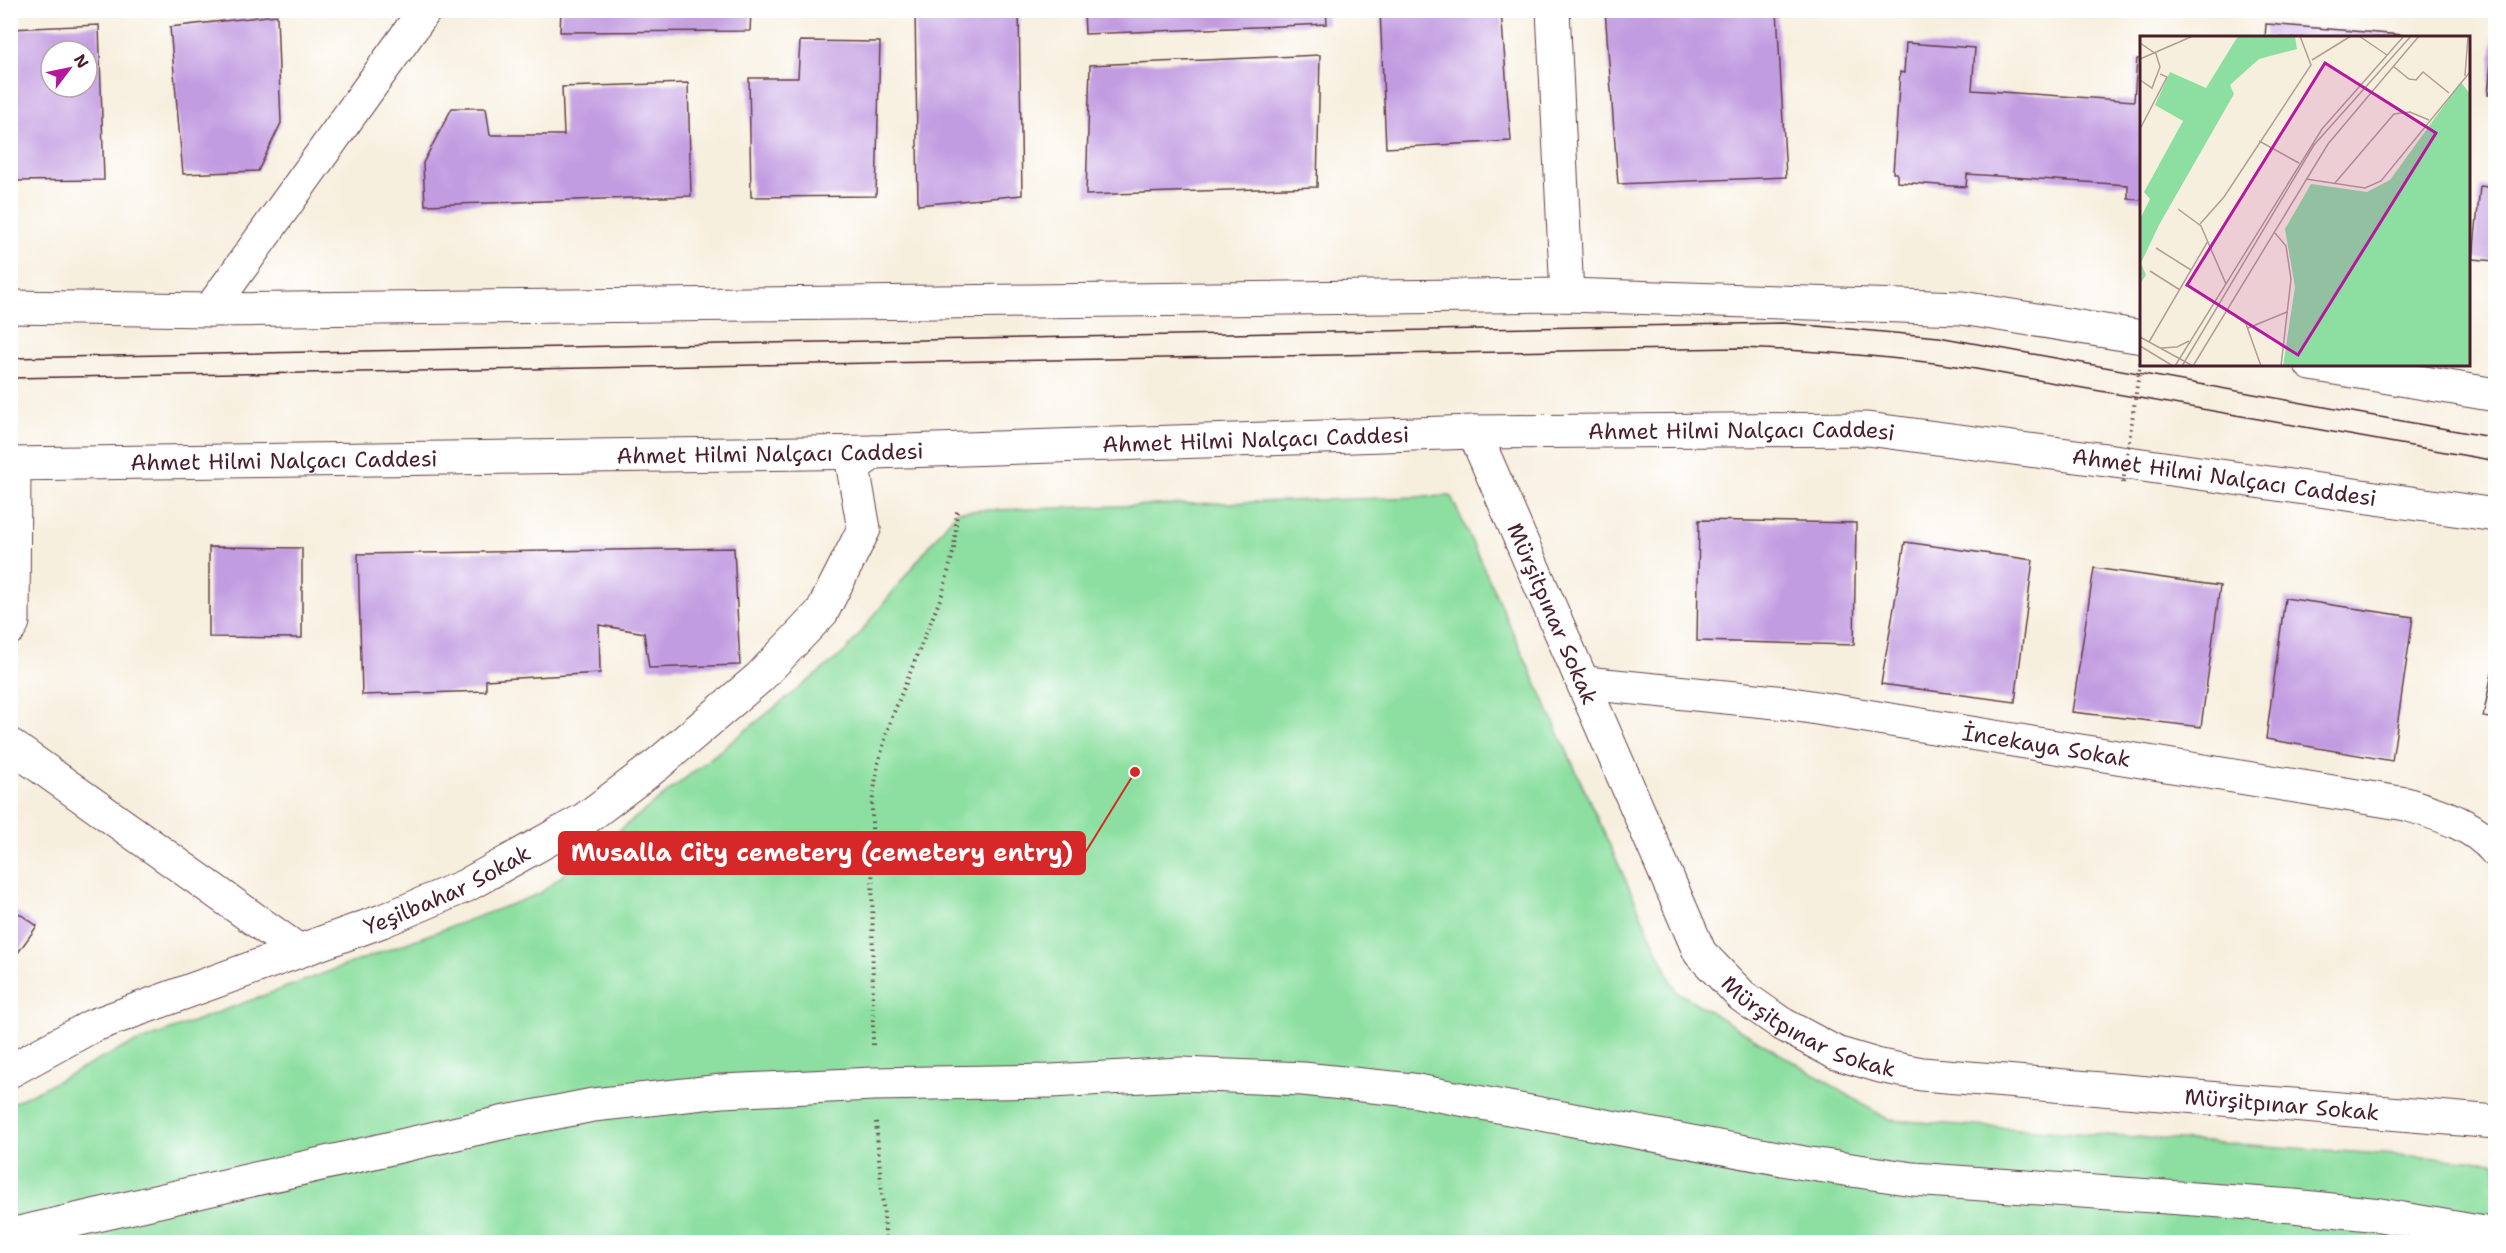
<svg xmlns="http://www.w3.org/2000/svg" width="2506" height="1253" font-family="'Shantell Sans',sans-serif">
  <rect width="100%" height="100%" fill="#fff"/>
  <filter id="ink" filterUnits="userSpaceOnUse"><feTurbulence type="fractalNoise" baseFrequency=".0167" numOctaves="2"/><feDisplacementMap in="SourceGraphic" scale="12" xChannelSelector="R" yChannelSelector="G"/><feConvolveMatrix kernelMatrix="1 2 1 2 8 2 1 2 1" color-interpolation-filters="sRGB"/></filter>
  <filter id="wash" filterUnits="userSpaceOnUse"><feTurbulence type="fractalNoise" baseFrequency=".008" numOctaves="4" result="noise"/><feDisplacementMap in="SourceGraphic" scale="24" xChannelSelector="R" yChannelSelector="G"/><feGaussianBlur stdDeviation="1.35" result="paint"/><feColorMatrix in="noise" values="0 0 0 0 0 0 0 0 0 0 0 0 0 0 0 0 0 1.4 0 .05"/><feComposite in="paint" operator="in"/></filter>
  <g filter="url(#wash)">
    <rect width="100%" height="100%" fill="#f7efde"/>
    <!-- green -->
    <path fill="#8cdfa0" stroke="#6b7f66" stroke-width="1.5" d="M 1451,496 L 1676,991 L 1889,1120 L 2496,1162 L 2495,1242 L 11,1242 L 11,1104 L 127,1046 L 539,894 L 846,651 L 957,511 Z"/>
    <g id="blocks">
      <!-- building -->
      <g fill="#c29ce1" fill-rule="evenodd">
        <path d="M 561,10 L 751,10 L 750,31 L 560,32 Z"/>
        <path d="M 915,10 L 1019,10 L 1022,195 L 918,205 Z"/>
        <path d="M 1084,10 L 1326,10 L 1327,24 L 1085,34 Z"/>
        <path d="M 1380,10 L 1501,10 L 1511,141 L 1386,148 Z"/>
        <path d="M 1605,10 L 1777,10 L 1786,177 L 1618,184 Z"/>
        <path d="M 277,15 L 281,123 L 258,171 L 183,174 L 170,27 Z"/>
        <path d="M 2266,24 L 2402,35 L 2402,38 L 2265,38 Z"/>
        <path d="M 99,25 L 104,180 L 10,181 L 10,29 ZM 51,51 L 87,51 L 87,87 L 51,87 Z"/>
        <path d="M 2494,31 L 2496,31 L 2496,96 L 2488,95 Z"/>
        <path d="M 800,41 L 880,42 L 876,196 L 751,197 L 749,78 L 798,78 Z"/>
        <path d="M 1906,43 L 1975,48 L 1972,90 L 2134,101 L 2137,59 L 2142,59 L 2142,200 L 2128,199 L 2128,185 L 1967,174 L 1966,187 L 1897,182 L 1897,173 L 1893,173 L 1900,72 L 1904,73 Z"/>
        <path d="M 1320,55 L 1317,187 L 1086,195 L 1090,65 Z"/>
        <path d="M 688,83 L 691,196 L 425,205 L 423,163 L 452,108 L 486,108 L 490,135 L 564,135 L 562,87 Z"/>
        <path d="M 2480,186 L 2496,188 L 2496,261 L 2473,259 Z"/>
        <path d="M 1699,520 L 1856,523 L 1854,645 L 1697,641 Z"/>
        <path d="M 1905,542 L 2033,560 L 2015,702 L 1881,684 Z"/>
        <path d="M 209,547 L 302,548 L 302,638 L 209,637 Z"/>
        <path d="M 734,548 L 740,665 L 649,668 L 644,633 L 599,625 L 600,673 L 486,680 L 486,691 L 362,695 L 358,554 Z"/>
        <path d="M 2094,568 L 2220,586 L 2201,727 L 2072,712 Z"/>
        <path d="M 2285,598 L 2413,617 L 2392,761 L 2266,739 Z"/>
        <path d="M 2494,663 L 2496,663 L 2496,719 L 2483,717 Z"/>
        <path d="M 10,907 L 37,926 L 10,964 Z"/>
      </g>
    </g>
  </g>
  <g filter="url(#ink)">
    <use href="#blocks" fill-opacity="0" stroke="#643e46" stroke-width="1.5"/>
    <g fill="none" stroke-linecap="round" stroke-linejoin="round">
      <defs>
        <g id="minor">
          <path d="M 1553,10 L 1567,295"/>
          <path d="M 210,310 L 425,10"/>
          <path id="s1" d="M 1474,432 L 1700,953 L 1742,996 L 1782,1024 L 1836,1053 L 1880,1066 L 1922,1074 L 2496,1122"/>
          <path d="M 10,628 L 13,622 L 14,465"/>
          <path id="s2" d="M 1585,683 L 1786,703 L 2406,804 C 2438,814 2474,824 2496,851"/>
          <path d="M 10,745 L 299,951"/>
          <path id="s3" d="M 10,1071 L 92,1026 L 382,921 L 465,886 L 585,819 L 658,764 L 760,677 L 822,612 L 864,529 L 853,467 L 874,452"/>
          <path d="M 10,1235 L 501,1123 L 593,1105 L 722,1091 L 873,1084 L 1051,1081 L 1181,1074 L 1303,1079 L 1412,1090 L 1804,1163 L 1913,1179 L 2293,1206 L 2380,1215 L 2496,1235"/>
        </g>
        <g id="major">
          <path d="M 10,307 L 210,310 L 1567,295 L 1962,308 L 2142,337"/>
          <path d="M 2311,364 L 2496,395"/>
          <path id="s4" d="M 10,464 L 874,452 L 1474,432 L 1867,429 L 2114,461 L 2496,515"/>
        </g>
      </defs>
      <!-- minor casing -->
      <use href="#minor" stroke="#643e46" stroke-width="35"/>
      <!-- major casing -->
      <use href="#major" stroke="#643e46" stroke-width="35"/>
      <!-- path -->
      <g stroke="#643e46" stroke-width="4" stroke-dasharray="1.5 4.5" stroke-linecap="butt">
        <path d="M 873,1045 L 872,804 L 878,764 L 890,722 L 943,592 L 954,549 L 957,511"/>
        <path d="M 876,1122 L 886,1242"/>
      </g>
      <!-- minor -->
      <use href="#minor" stroke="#fff" stroke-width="33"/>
      <!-- major -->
      <use href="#major" stroke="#fff" stroke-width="33"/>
      <!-- tram -->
      <g stroke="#4a1f2b" stroke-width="1.5">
        <path d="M 10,358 L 1783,323 L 1939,337 L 2496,438"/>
        <path d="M 10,378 L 1740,348 C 1819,351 1898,357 1976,369 L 2496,461"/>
      </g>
      <!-- path-bridge -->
      <path stroke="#643e46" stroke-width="4" stroke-dasharray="1.5 4.5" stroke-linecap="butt" d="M 2123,483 L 2142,351"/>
    </g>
  </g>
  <g text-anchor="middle" stroke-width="6" stroke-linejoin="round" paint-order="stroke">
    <!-- street labels -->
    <g font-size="22" fill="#4a1f2b" stroke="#fff">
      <text dy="8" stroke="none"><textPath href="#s4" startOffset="1732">Ahmet Hilmi Nalçacı Caddesi</textPath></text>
      <text dy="8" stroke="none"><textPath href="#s4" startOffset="1246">Ahmet Hilmi Nalçacı Caddesi</textPath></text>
      <text dy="8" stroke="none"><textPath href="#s4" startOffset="760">Ahmet Hilmi Nalçacı Caddesi</textPath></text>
      <text dy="8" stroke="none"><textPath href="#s4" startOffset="274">Ahmet Hilmi Nalçacı Caddesi</textPath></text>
      <text dy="8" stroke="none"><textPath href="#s4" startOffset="2218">Ahmet Hilmi Nalçacı Caddesi</textPath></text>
      <text dy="8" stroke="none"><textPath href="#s1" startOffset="198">Mürşitpınar Sokak</textPath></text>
      <text dy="8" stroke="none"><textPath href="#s2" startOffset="466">İncekaya Sokak</textPath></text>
      <text dy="8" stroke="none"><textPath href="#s3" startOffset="474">Yeşilbahar Sokak</textPath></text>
      <text dy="8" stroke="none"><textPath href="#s1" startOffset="702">Mürşitpınar Sokak</textPath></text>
      <text dy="8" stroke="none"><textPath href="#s1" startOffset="1188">Mürşitpınar Sokak</textPath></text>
    </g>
  </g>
  <!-- overview -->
  <g transform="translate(2140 36)">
    <rect width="330" height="330" fill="#f7efde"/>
    <path d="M 98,0 L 155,0 L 157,13 L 119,23 L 90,49 L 94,58 L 19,189 L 1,227 L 6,239 L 0,248 L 0,183 L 10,163 L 4,156 L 43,85 L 15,69 L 30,36 L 66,52 ZM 321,46 L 330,58 L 330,330 L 143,330 L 155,251 L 145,193 L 171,148 L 227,156 L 250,144 Z" fill="#8cdfa0"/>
    <path fill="none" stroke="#b29c96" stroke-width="1.5" d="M 219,0 L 247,19M 0,7 L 16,18 L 20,31 L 12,52 L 0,44M 0,23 L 53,0M 172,24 L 211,0M 253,30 L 269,43 L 276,44 L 283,36 L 309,57M 325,40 L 328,0M 0,93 L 27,41 L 20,38M 119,105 L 159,127M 166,143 L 225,152 L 241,145 L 330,36M 195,147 L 254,78 L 270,76 L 289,84M 38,173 L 61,190 L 86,248M 60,188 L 84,161 L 171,29 L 160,0M 135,197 L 146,210 L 151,243 L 141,330M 16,212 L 51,234M 10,235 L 40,254M 88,274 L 106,288 L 121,330M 108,292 L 147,276M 0,301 L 53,330M 9,306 L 68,205M 0,310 L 33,330M 21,312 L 37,311 L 49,305M 35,330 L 182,93 L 264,0M 42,330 L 174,109 L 271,0M 53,330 L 188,108 L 279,0"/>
    <path fill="#b5179e" fill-opacity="0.15" stroke="#b5179e" stroke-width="3" d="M 185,27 L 296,97 L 158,319 L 47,249 Z"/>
    <rect width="330" height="330" fill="none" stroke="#4a1f2b" stroke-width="3"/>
  </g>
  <!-- callouts -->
  <path fill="none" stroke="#d62828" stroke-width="2" d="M1135 772L1085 853"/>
  <circle fill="#d62828" stroke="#fff" stroke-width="2" cx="1135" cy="772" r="6"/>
  <rect fill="#d62828" stroke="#d62828" stroke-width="2" x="559" y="832" width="526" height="42" rx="6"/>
  <g font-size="24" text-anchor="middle" font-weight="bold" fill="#fff">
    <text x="822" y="861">Musalla City cemetery (cemetery entry)</text>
  </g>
  <!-- margin -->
  <rect width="2506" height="1253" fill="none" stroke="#fff" stroke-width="36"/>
  <!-- north arrow -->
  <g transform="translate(69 69) rotate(58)"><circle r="28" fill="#ffffff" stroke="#b7a5aa" stroke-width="1.5"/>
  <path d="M0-4.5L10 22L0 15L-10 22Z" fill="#b5179e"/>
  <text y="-9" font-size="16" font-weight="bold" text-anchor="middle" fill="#4a1f2b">N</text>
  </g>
</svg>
